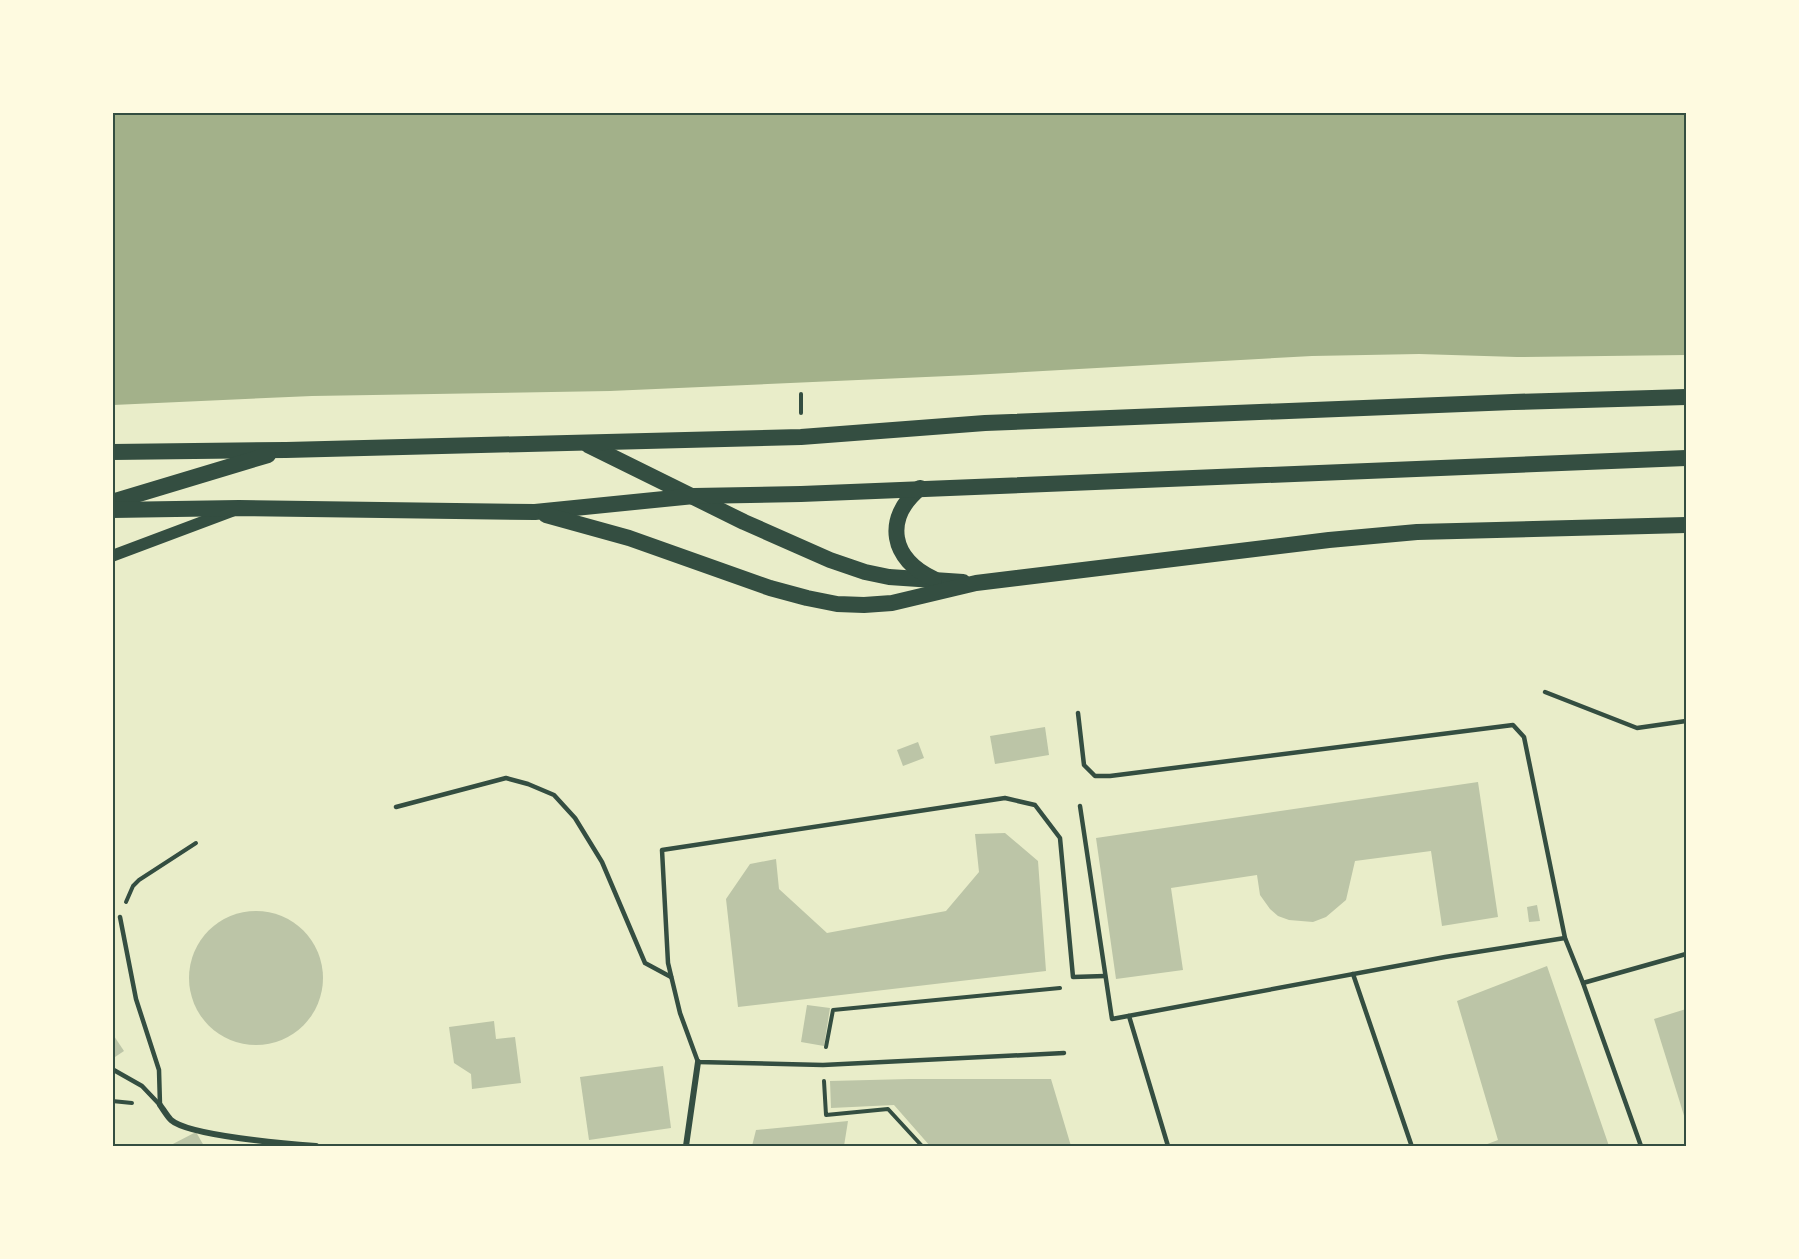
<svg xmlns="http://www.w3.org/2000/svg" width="1799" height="1259" font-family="'Space Grotesk',sans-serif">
  <rect width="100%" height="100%" fill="#e9edc9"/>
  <!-- water -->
  <path fill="#a3b18a" d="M 112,113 L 1686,113 L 1686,355 L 1517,357 L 1419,354 L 1312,356 L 971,375 L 610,391 L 312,396 L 113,405 Z"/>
  <!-- building -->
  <g fill="#bcc5a7">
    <path d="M 1045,727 L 1049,755 L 995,764 L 990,736 Z"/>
    <path d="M 918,742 L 924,758 L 903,766 L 897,750 Z"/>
    <path d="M 1478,782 L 1498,917 L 1442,926 L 1431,851 L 1355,861 L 1346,900 L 1326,917 L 1313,922 L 1289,920 L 1278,916 L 1270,909 L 1260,895 L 1257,875 L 1171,888 L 1183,970 L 1116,979 L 1096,838 Z"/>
    <path d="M 1005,833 L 1038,861 L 1046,971 L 738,1007 L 726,899 L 750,864 L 776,859 L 779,889 L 827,933 L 946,911 L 979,872 L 975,834 Z"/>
    <path d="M 1537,905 L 1540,921 L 1529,922 L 1527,907 Z"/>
    <circle cx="256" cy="978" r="67"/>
    <path d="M 1547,966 L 1609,1146 L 1482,1146 L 1498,1140 L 1457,1001 Z"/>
    <path d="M 807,1005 L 830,1008 L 824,1046 L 801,1042 Z"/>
    <path d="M 1686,1009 L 1686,1122 L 1654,1019 Z"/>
    <path d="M 494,1021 L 496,1039 L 515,1037 L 521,1083 L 472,1089 L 471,1074 L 454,1063 L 449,1027 Z"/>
    <path d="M 112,1033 L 124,1051 L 112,1059 Z"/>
    <path d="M 663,1066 L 671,1128 L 589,1140 L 580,1077 Z"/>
    <path d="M 909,1079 L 1051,1079 L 1071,1146 L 930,1146 L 894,1105 L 831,1108 L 830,1081 Z"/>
    <path d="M 848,1121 L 844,1146 L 752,1146 L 756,1130 Z"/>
    <path d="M 196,1132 L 204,1146 L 169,1146 Z"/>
  </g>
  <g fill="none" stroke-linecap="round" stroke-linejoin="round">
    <!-- path -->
    <g stroke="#344e41" stroke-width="4">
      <path d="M 801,413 L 801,394"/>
      <path d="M 126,902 L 133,886 L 139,880 L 196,843"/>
      <path d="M 826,1047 L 833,1010 L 1060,988"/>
      <path d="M 824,1081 L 826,1115 L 888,1109 L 922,1146"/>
      <path d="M 112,1101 L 132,1103"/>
    </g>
    <!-- service -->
    <g stroke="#344e41" stroke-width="4.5">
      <path d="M 1545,692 L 1637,728 L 1686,721"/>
      <path d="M 1078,713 L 1084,765 L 1095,776 L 1110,776 L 1513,725 L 1524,737 L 1565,938 L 1583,983 L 1641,1146"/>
      <path d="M 1080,806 L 1112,1019 L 1445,957 L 1565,938"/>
      <path d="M 396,807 L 506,778 L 528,784 L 554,795 L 575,818 L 602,862 L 645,963 L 671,977"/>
      <path d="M 120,917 L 136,999 L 159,1070 L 160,1105"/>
      <path d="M 1353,974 L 1411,1144"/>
      <path d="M 1583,983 L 1686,954"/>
      <path d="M 1129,1016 L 1168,1146"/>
      <path d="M 1064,1053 L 823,1065 L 698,1062 L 680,1013 L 668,963 L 662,850 L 1005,798 L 1035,805 L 1060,838 L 1073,977 L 1105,976"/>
      <path d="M 112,1069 L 142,1086 L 160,1105"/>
    </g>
    <!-- minor -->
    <g stroke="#344e41" stroke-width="6">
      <path d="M 160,1105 C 163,1109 167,1116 171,1120 C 189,1136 289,1144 316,1146"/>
      <path d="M 686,1146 L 698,1062"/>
    </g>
    <!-- secondary -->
    <path stroke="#344e41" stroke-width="12" d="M 112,556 L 232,511"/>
    <!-- trunk -->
    <g stroke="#344e41" stroke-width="16">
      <path d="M 588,445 L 744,522 L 830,560 L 865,572 L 889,577 L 963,582"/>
      <path d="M 112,452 L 286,450 L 801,437 L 985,423 L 1513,402 L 1686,397"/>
      <path d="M 920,488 C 883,519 891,560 934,579"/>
      <path d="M 112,502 L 268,455"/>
      <path d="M 112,510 L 239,508 L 535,512 L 694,496 L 801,494 L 1686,458"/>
      <path d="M 546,515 L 629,538 L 770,588 L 807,598 L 837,604 L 864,605 L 892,603 L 976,583 L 1329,540 L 1417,532 L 1686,525"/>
    </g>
  </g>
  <!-- border -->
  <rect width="1799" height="1259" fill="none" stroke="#fefae0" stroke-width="228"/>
  <rect x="114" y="114" width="1571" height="1031" fill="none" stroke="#344e41" stroke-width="2"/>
</svg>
